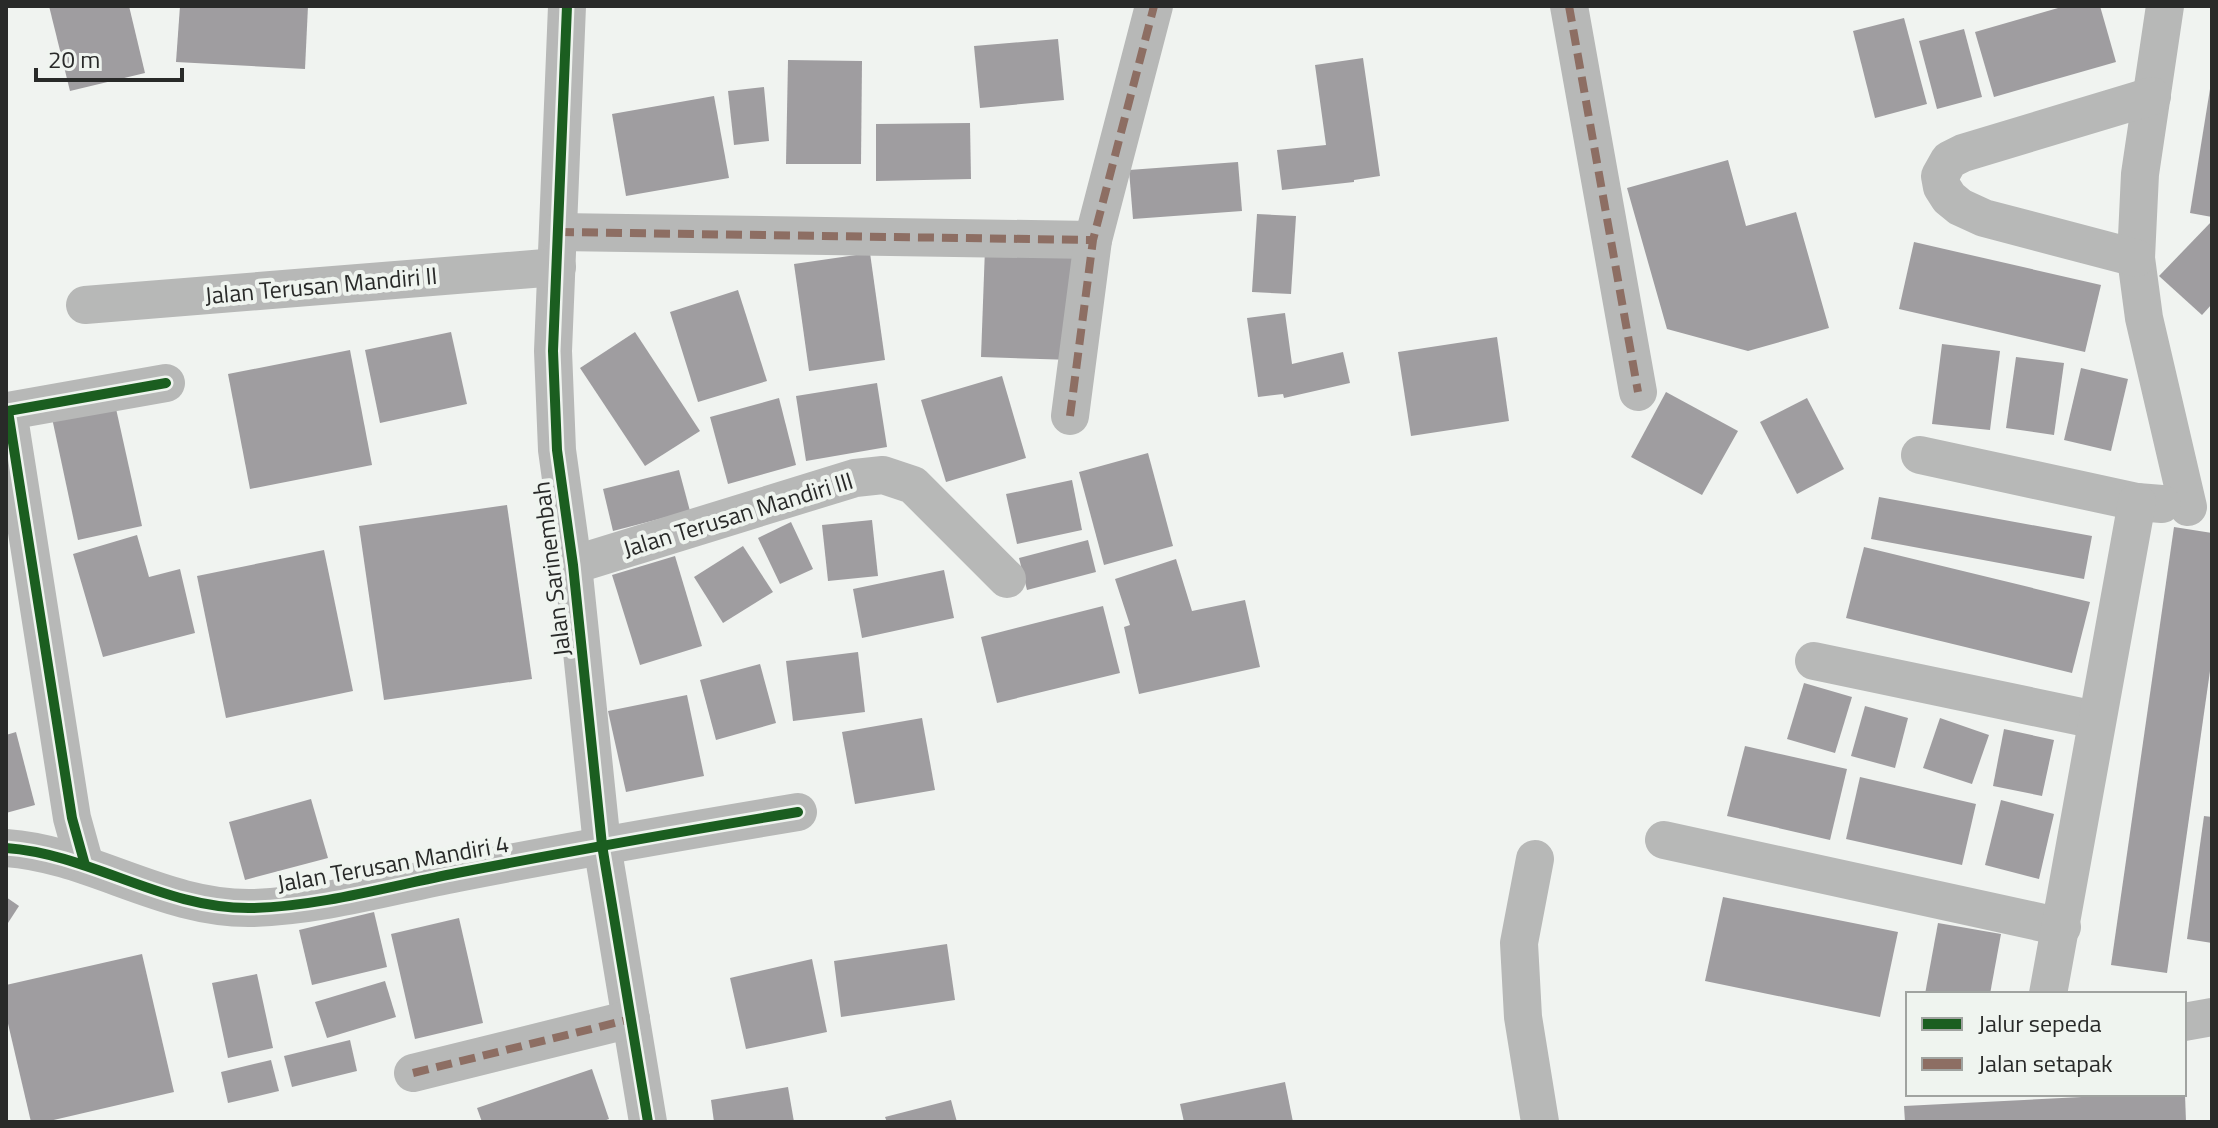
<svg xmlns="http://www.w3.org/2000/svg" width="2218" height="1128" font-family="'Titillium Web',sans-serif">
  <rect width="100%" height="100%" fill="#f0f3f0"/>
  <!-- building -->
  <g fill="#9f9da0">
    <path d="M 49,6 L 129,6 L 145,73 L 70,91 Z"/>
    <path d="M 180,6 L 308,6 L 305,69 L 176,62 Z"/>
    <path d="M 2065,6 L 2100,6 L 2116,62 L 1994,97 L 1975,32 Z"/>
    <path d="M 1904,18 L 1927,104 L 1875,118 L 1853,31 Z"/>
    <path d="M 1964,29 L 1982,97 L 1937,109 L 1919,41 Z"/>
    <path d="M 1058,39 L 1064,100 L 980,108 L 974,46 Z"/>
    <path d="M 1363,58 L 1380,176 L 1354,180 L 1354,182 L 1282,190 L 1277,150 L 1326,145 L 1315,65 Z"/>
    <path d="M 788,60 L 862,61 L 861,164 L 786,164 Z"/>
    <path d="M 764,87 L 769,141 L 734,145 L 728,91 Z"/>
    <path d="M 2210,89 L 2212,89 L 2212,217 L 2190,213 Z"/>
    <path d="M 714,96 L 729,178 L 626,196 L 612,114 Z"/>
    <path d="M 970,123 L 971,179 L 876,181 L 876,124 Z"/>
    <path d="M 1728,160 L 1746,226 L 1796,212 L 1829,328 L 1748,351 L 1667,329 L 1627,188 Z"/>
    <path d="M 1238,162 L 1242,211 L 1133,219 L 1129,170 Z"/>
    <path d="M 1257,214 L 1296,216 L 1291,294 L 1252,292 Z"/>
    <path d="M 2212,221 L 2212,304 L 2202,315 L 2159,276 Z"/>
    <path d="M 1914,242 L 2101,285 L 2085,352 L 1899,309 Z"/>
    <path d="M 985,248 L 1077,250 L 1073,360 L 981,357 Z"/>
    <path d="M 870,253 L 885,360 L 809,371 L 794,264 Z"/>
    <path d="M 738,290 L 767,381 L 698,402 L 670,312 Z"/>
    <path d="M 1285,313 L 1292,364 L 1343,352 L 1350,383 L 1284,398 L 1283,394 L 1258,397 L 1247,318 Z"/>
    <path d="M 451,332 L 467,404 L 380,423 L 365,350 Z"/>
    <path d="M 635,332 L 700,431 L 645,466 L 580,368 Z"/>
    <path d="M 1497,337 L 1509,421 L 1411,436 L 1398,352 Z"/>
    <path d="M 1942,344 L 2000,351 L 1990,430 L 1932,424 Z"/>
    <path d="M 350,350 L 372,465 L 250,489 L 228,374 Z"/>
    <path d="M 2016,357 L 2064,363 L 2054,435 L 2006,428 Z"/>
    <path d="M 2081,368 L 2128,379 L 2111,451 L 2064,440 Z"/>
    <path d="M 1002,376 L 1026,458 L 946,482 L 921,400 Z"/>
    <path d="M 877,383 L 887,447 L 806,461 L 796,396 Z"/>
    <path d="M 1666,392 L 1738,431 L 1702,495 L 1631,457 Z"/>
    <path d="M 779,398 L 796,465 L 728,484 L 710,417 Z"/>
    <path d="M 1807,398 L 1844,469 L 1797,494 L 1760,422 Z"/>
    <path d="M 115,404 L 142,526 L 78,540 L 52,418 Z"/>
    <path d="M 1148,453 L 1173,546 L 1104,565 L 1079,472 Z"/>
    <path d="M 679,470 L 690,511 L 613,531 L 603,489 Z"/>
    <path d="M 1072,480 L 1082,530 L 1017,544 L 1006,494 Z"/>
    <path d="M 1879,497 L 2092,536 L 2084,579 L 1871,539 Z"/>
    <path d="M 507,505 L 532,679 L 384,700 L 359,526 Z"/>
    <path d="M 872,520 L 878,576 L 828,581 L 822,525 Z"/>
    <path d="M 791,522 L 813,569 L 780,584 L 758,538 Z"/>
    <path d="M 2174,527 L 2212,533 L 2212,657 L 2167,973 L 2111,965 Z"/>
    <path d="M 137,535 L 149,577 L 180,569 L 195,633 L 103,657 L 73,554 Z"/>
    <path d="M 1088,540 L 1096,572 L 1027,590 L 1019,558 Z"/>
    <path d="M 743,546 L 773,592 L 723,623 L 694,577 Z"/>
    <path d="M 1864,547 L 2090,602 L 2072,673 L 1846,618 Z"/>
    <path d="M 324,550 L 353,691 L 226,718 L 197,576 Z"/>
    <path d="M 675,556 L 702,646 L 640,665 L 612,575 Z"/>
    <path d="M 1176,559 L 1192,611 L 1245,600 L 1260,667 L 1139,694 L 1124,627 L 1130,625 L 1115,579 Z"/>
    <path d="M 944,570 L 954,618 L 862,638 L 853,589 Z"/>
    <path d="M 1103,606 L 1120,673 L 997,703 L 981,637 Z"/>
    <path d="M 858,652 L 865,712 L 793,721 L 786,661 Z"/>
    <path d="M 760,664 L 776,723 L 716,740 L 700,680 Z"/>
    <path d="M 1804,683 L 1852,697 L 1835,753 L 1787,739 Z"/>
    <path d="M 687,695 L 704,776 L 626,792 L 608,711 Z"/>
    <path d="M 1865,706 L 1908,718 L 1895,768 L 1851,756 Z"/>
    <path d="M 922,718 L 935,790 L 855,804 L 842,732 Z"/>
    <path d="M 1940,718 L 1989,735 L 1972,784 L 1923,768 Z"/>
    <path d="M 2004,729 L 2054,740 L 2042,796 L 1993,786 Z"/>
    <path d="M 16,732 L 35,805 L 6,813 L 6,735 Z"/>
    <path d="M 1745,746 L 1847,769 L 1830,840 L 1727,816 Z"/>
    <path d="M 1860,777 L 1976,804 L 1962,865 L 1846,839 Z"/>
    <path d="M 311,799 L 328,858 L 245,880 L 229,822 Z"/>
    <path d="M 2001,800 L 2054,814 L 2039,879 L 1985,865 Z"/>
    <path d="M 2204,816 L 2212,817 L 2212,943 L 2187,939 Z"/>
    <path d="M 6,897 L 19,906 L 6,926 Z"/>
    <path d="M 1723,897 L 1898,932 L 1880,1017 L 1705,981 Z"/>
    <path d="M 374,912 L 387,967 L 312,985 L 299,930 Z"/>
    <path d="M 459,918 L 483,1023 L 415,1039 L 391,934 Z"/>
    <path d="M 1938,923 L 2001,934 L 1990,994 L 1925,994 Z"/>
    <path d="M 947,944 L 955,1000 L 841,1017 L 834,961 Z"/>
    <path d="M 142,954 L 174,1092 L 45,1122 L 31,1122 L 6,1015 L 6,985 Z"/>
    <path d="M 812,959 L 827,1032 L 746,1049 L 730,978 Z"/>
    <path d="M 257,974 L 273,1048 L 228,1058 L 212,983 Z"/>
    <path d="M 385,981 L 396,1017 L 327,1038 L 315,1002 Z"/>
    <path d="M 350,1040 L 357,1071 L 292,1087 L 284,1056 Z"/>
    <path d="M 271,1060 L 279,1091 L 228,1103 L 221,1072 Z"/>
    <path d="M 592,1069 L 609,1119 L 601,1122 L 482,1122 L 477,1108 Z"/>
    <path d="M 1285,1082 L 1293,1122 L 1184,1122 L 1180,1104 Z"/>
    <path d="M 788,1087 L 794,1122 L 714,1122 L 711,1100 Z"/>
    <path d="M 2141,1094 L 2185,1094 L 2186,1122 L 1905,1122 L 1904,1106 Z"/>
    <path d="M 951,1100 L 957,1122 L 887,1122 L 885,1117 Z"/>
  </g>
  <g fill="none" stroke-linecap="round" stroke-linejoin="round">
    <!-- minor -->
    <g stroke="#b7b8b7" stroke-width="38">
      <path d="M 567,6 L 553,351 L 557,450 L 573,565 L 602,845 L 648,1122"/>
      <path d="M 1569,6 L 1638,392"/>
      <path d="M 2165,6 L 2140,174 L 2136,258 L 2144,318 L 2188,507"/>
      <path d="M 558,232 L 1093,240"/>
      <path d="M 2136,258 L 1984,218 L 1960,207 L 1949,198 L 1942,187 L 1940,176 L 1949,160 L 1963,153 L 2152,96"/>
      <path d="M 85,305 L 557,267"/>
      <path d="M 1070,416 L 1093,240 L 1154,6"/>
      <path d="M 1920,455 L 2137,502 L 2162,504"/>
      <path d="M 573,565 L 855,478 L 883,475 L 913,485 L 1007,579"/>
      <path d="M 1814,661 L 2096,720"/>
      <path d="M 1664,840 L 2062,927"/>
      <path d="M 6,848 C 92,854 164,910 253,908 C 321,906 390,886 457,873 C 570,851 684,831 798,812"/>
      <path d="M 1535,859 L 1519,943 L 1523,1017 L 1540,1122"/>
      <path d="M 85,865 L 72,818 L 8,411 L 166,383"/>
      <path d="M 2048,994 L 2137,502"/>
      <path d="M 2184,1022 L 2212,1017"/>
      <path d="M 413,1073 L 631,1019"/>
    </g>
    <!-- quiet -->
    <g stroke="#8d6e63" stroke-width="8" stroke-dasharray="16 8" stroke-linecap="butt">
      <path d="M 1569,6 L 1638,392"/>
      <path d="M 558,232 L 1093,240"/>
      <path d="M 1070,416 L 1093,240 L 1154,6"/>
      <path d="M 413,1073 L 631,1019"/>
    </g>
    <defs>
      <g id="cycleway">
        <path d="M 567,6 L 553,351 L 557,450 L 573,565 L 602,845 L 648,1122"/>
        <path d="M 6,848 C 92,854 164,910 253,908 C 321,906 390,886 457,873 C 570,851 684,831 798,812"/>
        <path d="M 85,865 L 72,818 L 8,411 L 166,383"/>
      </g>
    </defs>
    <!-- cycleway casing -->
    <use href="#cycleway" stroke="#eff4ef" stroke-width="15"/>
    <!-- cycleway -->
    <use href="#cycleway" stroke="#1b5e20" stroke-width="10"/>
  </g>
  <g text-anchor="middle" stroke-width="8" stroke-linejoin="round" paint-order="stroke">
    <!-- street labels -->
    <g font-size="24" fill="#292a29" stroke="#eff4ef">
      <text transform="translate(321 286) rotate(-5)" y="8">Jalan Terusan Mandiri II</text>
      <text transform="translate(738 515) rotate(-17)" y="8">Jalan Terusan Mandiri III</text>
      <text transform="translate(552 569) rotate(-97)" y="8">Jalan Sarinembah</text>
      <text transform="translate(393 864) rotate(-10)" y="8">Jalan Terusan Mandiri 4</text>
    </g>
  </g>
  <!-- border -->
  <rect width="2218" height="1128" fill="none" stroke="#292a29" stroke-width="16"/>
  <!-- legend -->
  <rect x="1906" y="992" width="280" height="104" fill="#eff4ef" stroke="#a0a3a0" stroke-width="2"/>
  <rect x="1922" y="1018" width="40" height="12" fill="#1b5e20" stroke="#a0a3a0" stroke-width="2"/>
  <text x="1978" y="1032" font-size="24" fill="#292a29">Jalur sepeda</text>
  <rect x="1922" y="1058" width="40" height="12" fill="#8d6e63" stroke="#a0a3a0" stroke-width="2"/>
  <text x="1978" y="1072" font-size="24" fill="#292a29">Jalan setapak</text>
  <!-- scale -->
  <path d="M36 68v12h146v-12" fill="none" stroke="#292a29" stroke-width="4"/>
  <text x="48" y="68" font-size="24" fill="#292a29" stroke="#eff4ef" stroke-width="6" paint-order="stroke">20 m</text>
</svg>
